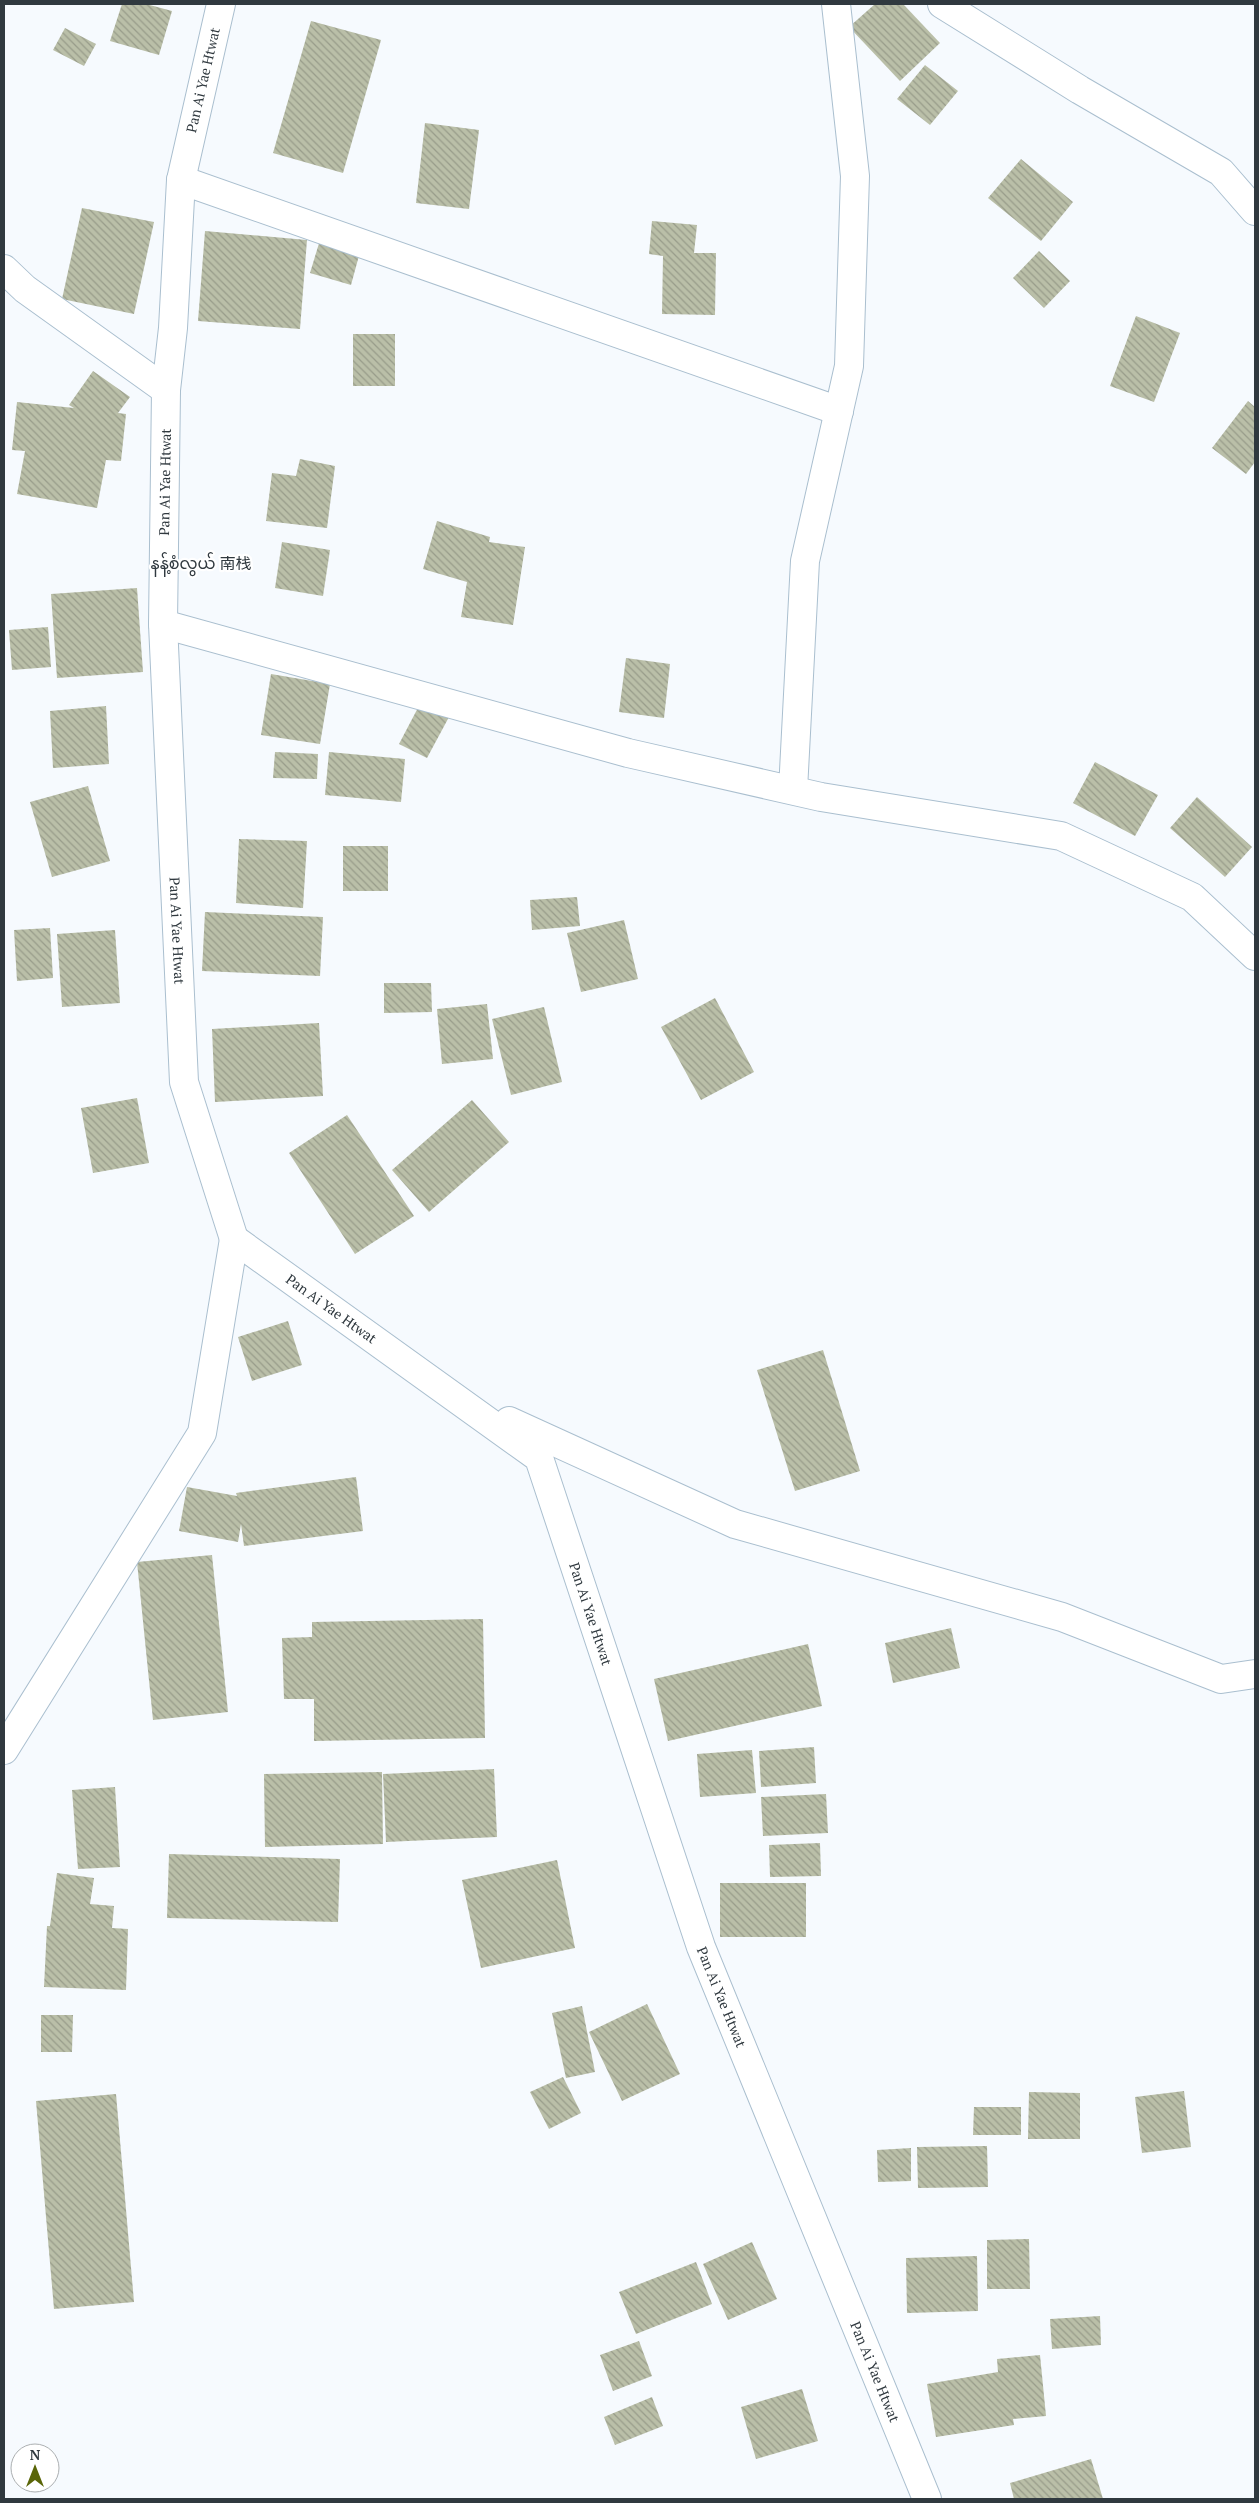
<svg xmlns="http://www.w3.org/2000/svg" width="1259" height="2503" font-family="'PT Serif','Noto Sans SC','Noto Sans Myanmar',serif">
  <defs>
    <pattern id="building-back-hatch" width="6" height="6" patternUnits="userSpaceOnUse" patternTransform="scale(1.25)"><rect width="6" height="6" fill="#babfa8"/><path d="M-1 5l2 2M0 0l6 6M5-1l2 2" fill="none" stroke="#989c8a"/></pattern>
  </defs>
  <rect width="100%" height="100%" fill="#f6fafe"/>
  <!-- building -->
  <g fill="url(#building-back-hatch)">
    <path d="M 122,4 L 146,4 L 172,11 L 159,55 L 110,41 Z"/>
    <path d="M 875,4 L 903,4 L 940,43 L 900,81 L 849,27 Z"/>
    <path d="M 311,21 L 381,40 L 343,173 L 273,153 Z"/>
    <path d="M 65,28 L 96,44 L 84,66 L 53,50 Z"/>
    <path d="M 925,65 L 958,91 L 930,125 L 897,99 Z"/>
    <path d="M 425,123 L 479,130 L 469,209 L 416,203 Z"/>
    <path d="M 1021,159 L 1073,202 L 1041,241 L 988,198 Z"/>
    <path d="M 82,208 L 154,222 L 134,314 L 62,299 Z"/>
    <path d="M 652,221 L 697,225 L 694,253 L 716,253 L 715,315 L 662,314 L 663,256 L 649,254 Z"/>
    <path d="M 205,231 L 307,240 L 300,329 L 198,321 Z"/>
    <path d="M 320,240 L 360,252 L 351,285 L 310,273 Z"/>
    <path d="M 1039,251 L 1070,281 L 1044,308 L 1013,278 Z"/>
    <path d="M 1136,316 L 1180,333 L 1154,402 L 1110,386 Z"/>
    <rect x="353" y="334" width="42" height="52"/>
    <path d="M 93,371 L 130,397 L 118,413 L 126,414 L 121,461 L 106,460 L 97,508 L 17,494 L 25,451 L 12,450 L 17,402 L 74,408 L 69,405 Z"/>
    <path d="M 1248,401 L 1255,407 L 1255,462 L 1246,474 L 1212,448 Z"/>
    <path d="M 300,459 L 335,466 L 327,528 L 266,521 L 272,473 L 296,476 Z"/>
    <path d="M 437,521 L 490,537 L 489,542 L 525,547 L 513,625 L 461,617 L 467,582 L 423,569 Z"/>
    <path d="M 282,542 L 330,550 L 323,596 L 275,588 Z"/>
    <path d="M 137,588 L 143,672 L 57,678 L 51,594 Z"/>
    <path d="M 48,627 L 51,667 L 12,670 L 9,630 Z"/>
    <path d="M 626,658 L 670,664 L 664,718 L 619,712 Z"/>
    <path d="M 271,674 L 330,684 L 320,744 L 261,735 Z"/>
    <path d="M 421,702 L 449,717 L 427,758 L 399,744 Z"/>
    <path d="M 106,706 L 109,764 L 53,768 L 50,711 Z"/>
    <path d="M 275,752 L 318,754 L 317,779 L 273,778 Z"/>
    <path d="M 329,752 L 405,759 L 401,802 L 325,795 Z"/>
    <path d="M 1095,762 L 1158,795 L 1135,836 L 1073,803 Z"/>
    <path d="M 88,786 L 110,861 L 52,877 L 30,802 Z"/>
    <path d="M 1197,797 L 1252,847 L 1225,877 L 1170,828 Z"/>
    <path d="M 239,839 L 307,841 L 303,908 L 236,903 Z"/>
    <rect x="343" y="846" width="45" height="45"/>
    <path d="M 577,897 L 580,926 L 532,930 L 530,900 Z"/>
    <path d="M 205,912 L 323,917 L 320,976 L 202,971 Z"/>
    <path d="M 624,920 L 638,979 L 581,992 L 567,933 Z"/>
    <path d="M 50,928 L 53,978 L 17,981 L 14,930 Z"/>
    <path d="M 115,930 L 120,1003 L 62,1007 L 57,934 Z"/>
    <path d="M 384,983 L 431,983 L 432,1012 L 384,1013 Z"/>
    <path d="M 715,998 L 754,1072 L 701,1100 L 661,1027 Z"/>
    <path d="M 487,1004 L 493,1059 L 442,1064 L 437,1009 Z"/>
    <path d="M 544,1007 L 562,1082 L 511,1095 L 492,1019 Z"/>
    <path d="M 319,1023 L 323,1096 L 215,1102 L 212,1029 Z"/>
    <path d="M 137,1098 L 149,1163 L 93,1173 L 81,1108 Z"/>
    <path d="M 472,1100 L 509,1142 L 429,1212 L 392,1170 Z"/>
    <path d="M 347,1115 L 414,1216 L 355,1254 L 289,1153 Z"/>
    <path d="M 288,1321 L 302,1365 L 252,1381 L 238,1337 Z"/>
    <path d="M 823,1350 L 860,1471 L 795,1491 L 757,1370 Z"/>
    <path d="M 356,1477 L 363,1531 L 244,1546 L 241,1524 L 238,1542 L 179,1531 L 187,1487 L 237,1496 L 236,1493 Z"/>
    <path d="M 212,1555 L 228,1712 L 153,1720 L 137,1562 Z"/>
    <path d="M 483,1619 L 485,1738 L 314,1741 L 314,1699 L 284,1699 L 282,1638 L 312,1637 L 312,1622 Z"/>
    <path d="M 951,1628 L 960,1668 L 893,1683 L 885,1643 Z"/>
    <path d="M 808,1644 L 822,1706 L 668,1741 L 654,1679 Z"/>
    <path d="M 814,1747 L 816,1783 L 761,1787 L 759,1751 Z"/>
    <path d="M 752,1750 L 756,1793 L 700,1797 L 697,1754 Z"/>
    <path d="M 494,1769 L 497,1837 L 386,1842 L 383,1774 Z"/>
    <path d="M 382,1772 L 383,1844 L 265,1847 L 264,1774 Z"/>
    <path d="M 115,1787 L 120,1867 L 78,1869 L 72,1790 Z"/>
    <path d="M 826,1794 L 828,1833 L 763,1836 L 761,1797 Z"/>
    <path d="M 820,1843 L 821,1876 L 770,1877 L 769,1845 Z"/>
    <path d="M 169,1854 L 340,1859 L 338,1922 L 167,1918 Z"/>
    <path d="M 557,1860 L 575,1948 L 481,1968 L 462,1880 Z"/>
    <path d="M 57,1873 L 94,1878 L 90,1904 L 114,1906 L 112,1928 L 128,1929 L 126,1990 L 44,1987 L 47,1926 L 50,1926 Z"/>
    <rect x="720" y="1883" width="86" height="54"/>
    <path d="M 647,2004 L 680,2074 L 622,2101 L 589,2032 Z"/>
    <path d="M 582,2006 L 595,2072 L 566,2078 L 552,2013 Z"/>
    <path d="M 41,2015 L 73,2015 L 72,2052 L 41,2052 Z"/>
    <path d="M 563,2077 L 581,2113 L 549,2129 L 530,2092 Z"/>
    <path d="M 1184,2091 L 1191,2147 L 1142,2153 L 1135,2097 Z"/>
    <path d="M 1029,2092 L 1080,2093 L 1080,2139 L 1028,2139 Z"/>
    <path d="M 116,2094 L 134,2302 L 54,2309 L 36,2101 Z"/>
    <path d="M 974,2107 L 1021,2107 L 1021,2135 L 973,2135 Z"/>
    <path d="M 987,2146 L 988,2187 L 918,2188 L 917,2147 Z"/>
    <path d="M 911,2148 L 911,2181 L 878,2182 L 877,2150 Z"/>
    <path d="M 1029,2239 L 1030,2289 L 987,2289 L 987,2240 Z"/>
    <path d="M 752,2242 L 777,2299 L 728,2320 L 703,2264 Z"/>
    <path d="M 977,2256 L 978,2311 L 907,2313 L 906,2258 Z"/>
    <path d="M 696,2262 L 712,2304 L 636,2334 L 619,2292 Z"/>
    <path d="M 1100,2316 L 1101,2345 L 1052,2349 L 1050,2319 Z"/>
    <path d="M 639,2341 L 652,2376 L 613,2391 L 600,2355 Z"/>
    <path d="M 1040,2355 L 1046,2416 L 1013,2419 L 1014,2425 L 936,2437 L 927,2384 L 998,2372 L 997,2359 Z"/>
    <path d="M 802,2389 L 818,2441 L 756,2459 L 741,2407 Z"/>
    <path d="M 652,2397 L 663,2426 L 615,2445 L 604,2417 Z"/>
    <path d="M 1091,2459 L 1103,2499 L 1014,2499 L 1010,2483 Z"/>
  </g>
  <g fill="none" stroke-linecap="round" stroke-linejoin="round">
    <defs>
      <g id="minor">
        <path d="M 942,4 L 1080,90 L 1221,172 L 1255,211"/>
        <path d="M 181,180 L 839,411"/>
        <path d="M 4,269 L 25,289 L 166,390"/>
        <path d="M 163,624 L 628,753 L 821,797 L 1061,836 L 1192,897 L 1255,956"/>
        <path d="M 793,790 L 805,561 L 849,366 L 855,176 L 836,4"/>
        <path d="M 509,1421 L 735,1524 L 1062,1617 L 1221,1679 L 1255,1674"/>
        <path id="s1" d="M 4,1750 L 202,1433 L 234,1239 L 539,1458 L 701,1947 L 927,2499"/>
      </g>
      <g id="tertiary">
        <path id="s2" d="M 221,4 L 181,180 L 173,328 L 166,390 L 163,624 L 184,1082 L 234,1239"/>
      </g>
    </defs>
    <!-- minor casing -->
    <use href="#minor" stroke="#aabfcf" stroke-width="30"/>
    <!-- tertiary casing -->
    <use href="#tertiary" stroke="#aabfcf" stroke-width="30"/>
    <!-- minor -->
    <use href="#minor" stroke="#fff" stroke-width="28"/>
    <!-- tertiary -->
    <use href="#tertiary" stroke="#fff" stroke-width="28"/>
  </g>
  <g text-anchor="middle" stroke-width="4.5" stroke-linejoin="round" paint-order="stroke">
    <!-- street labels -->
    <g font-size="14" fill="#30393f" stroke="#fff">
      <text transform="translate(203 80) rotate(-77)" y="5">Pan Ai Yae Htwat</text>
      <text transform="translate(165 482) rotate(-89)" y="5">Pan Ai Yae Htwat</text>
      <text dy="5" stroke="none"><textPath href="#s2" startOffset="932">Pan Ai Yae Htwat</textPath></text>
      <text dy="5" stroke="none"><textPath href="#s1" startOffset="690">Pan Ai Yae Htwat</textPath></text>
      <text dy="5" stroke="none"><textPath href="#s1" startOffset="1110">Pan Ai Yae Htwat</textPath></text>
      <text dy="5" stroke="none"><textPath href="#s1" startOffset="1515">Pan Ai Yae Htwat</textPath></text>
      <text dy="5" stroke="none"><textPath href="#s1" startOffset="1920">Pan Ai Yae Htwat</textPath></text>
    </g>
    <!-- quarter labels -->
    <g font-size="16" fill="#30393f" stroke="#fff">
      <text x="201" y="569">နန့်စံလွယ် 南栈</text>
    </g>
  </g>
  <!-- border -->
  <rect width="1259" height="2503" fill="none" stroke="#30393f" stroke-width="10"/>
  <!-- north arrow -->
  <g transform="translate(35 2468)"><circle r="24" fill="#ffffff" stroke="#acb0b2"/>
  <path d="M0-4L9 19L0 12L-9 19Z" fill="#5a6508"/>
  <text y="-8" font-size="14" font-weight="bold" text-anchor="middle" fill="#30393f">N</text>
  </g>
</svg>
